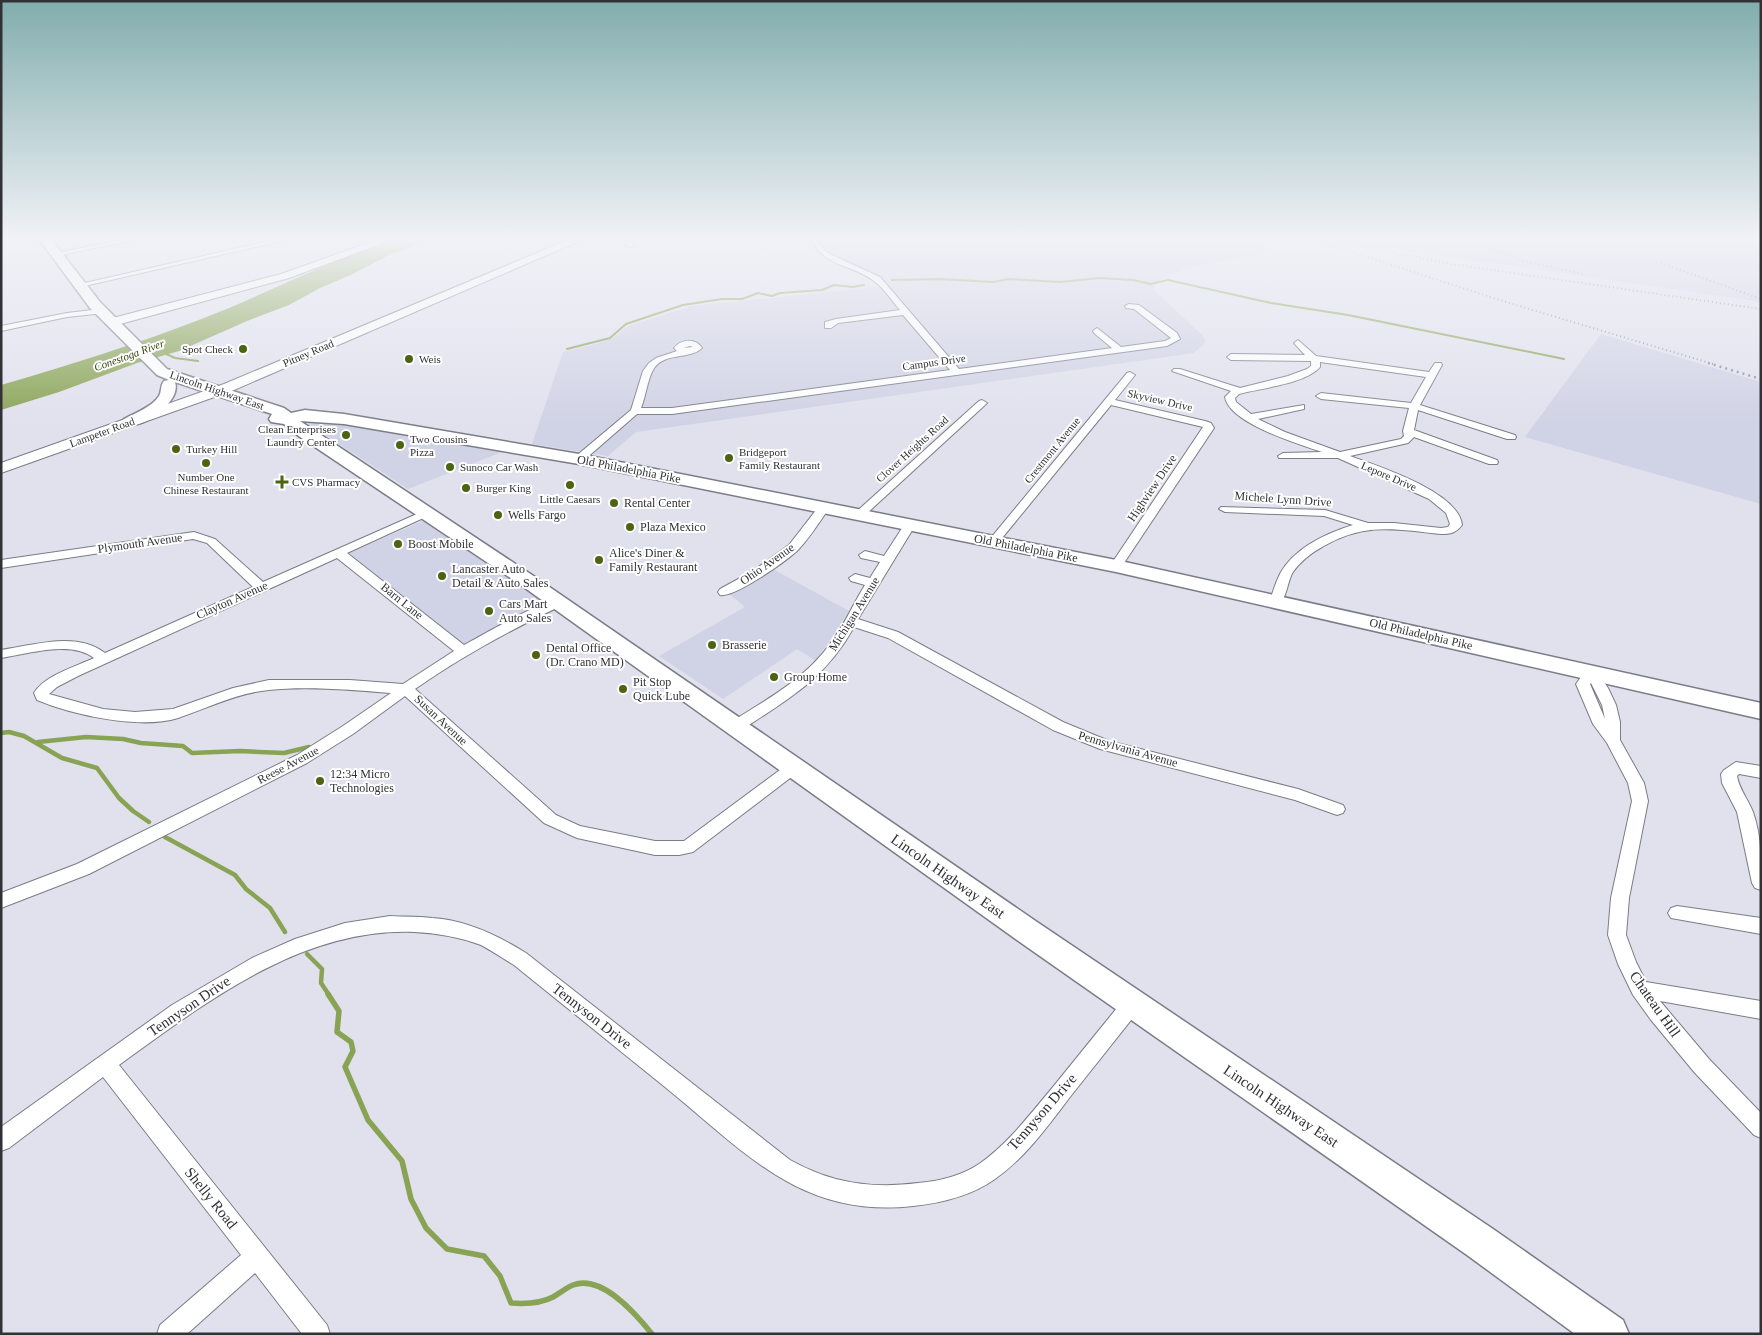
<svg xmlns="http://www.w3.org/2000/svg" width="1762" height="1335" font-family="'Times New Roman',serif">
  <rect width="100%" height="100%" fill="#e0e1ed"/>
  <!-- built -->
  <g fill="#d0d2e5">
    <path d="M 817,239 L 1158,239 L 1166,243 L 1215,242 L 1261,246 L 1266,250 L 1259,254 L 1188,268 L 1162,278 L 1153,289 L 1204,337 L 1205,342 L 1203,345 L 1194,353 L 636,432 L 608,456 L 532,444 L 563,352 L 596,344 L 613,338 L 628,326 L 692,306 L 887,286 L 831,256 Z"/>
    <path d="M 1345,239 L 1761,239 L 1761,302 L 1361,244 Z"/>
    <path d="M 1601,334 L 1761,382 L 1761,504 L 1525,437 Z"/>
    <path d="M 301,419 L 333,420 L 502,452 L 408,489 Z"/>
    <path d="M 423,521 L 543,602 L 464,645 L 349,553 Z"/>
    <path d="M 771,568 L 849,611 L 816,661 L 797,649 L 723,699 L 659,656 L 745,607 L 728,593 Z"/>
  </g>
  <!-- water -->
  <path fill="#88a354" d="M 397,239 L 431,239 L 389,255 L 353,274 L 320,288 L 289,305 L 247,321 L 179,351 L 137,363 L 59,392 L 1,410 L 1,385 C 70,365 137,344 204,318 C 269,293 330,259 397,239 Z"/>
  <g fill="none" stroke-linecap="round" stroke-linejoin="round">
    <!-- stream-far2 -->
    <g stroke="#88a354" stroke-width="2">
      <path d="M 892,280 L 939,279 L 993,282 L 1009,279 L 1060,282 L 1100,278 L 1133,280 L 1150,284 L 1168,280 L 1271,303 L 1348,315 L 1564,359"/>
      <path d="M 567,349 L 610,338 L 626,324 L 683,305 L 722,299 L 742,299 L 758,293 L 772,296 L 780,293 L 822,290 L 834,285 L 853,287 L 864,285"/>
      <path d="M 164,353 L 175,358 L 198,361"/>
    </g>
    <!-- stream-far1 -->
    <g stroke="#88a354" stroke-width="4.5">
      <path d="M 1,733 L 9,732 L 24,736 L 62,758 L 97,768 L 119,798 L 133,811 L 149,822"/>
      <path d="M 38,742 L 86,737 L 123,739 L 141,743 L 183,746 L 192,753 L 240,751 L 284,753 L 309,747"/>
      <path d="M 165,837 L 235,875 L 246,889 L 270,908 L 285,932"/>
      <path d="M 307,954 L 322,969 L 321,983 L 329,995"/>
    </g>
    <!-- stream -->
    <path stroke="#88a354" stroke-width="5.5" d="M 328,994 L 339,1011 L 337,1032 L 351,1042 L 353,1051 L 345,1067 L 368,1120 L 402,1161 L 411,1199 L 426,1228 L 447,1249 L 484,1256 L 500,1276 L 511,1303 C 525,1304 540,1304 553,1297 C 560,1293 566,1288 573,1285 C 602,1274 636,1314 652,1334"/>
    <defs>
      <g id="street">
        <path d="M 125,239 L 139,239 L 56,256 L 52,254 Z"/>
        <path d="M 278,239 L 290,239 L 80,287 L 76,285 Z"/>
        <path d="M 630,239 L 636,239 L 632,246 L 630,247 L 626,245 Z"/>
        <path d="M 811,239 L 817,239 L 823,249 L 830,254 L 880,277 L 959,369 L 1112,348 L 1094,333 L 1093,331 L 1097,328 L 1121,347 L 1165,341 L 1171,338 L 1134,309 L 1126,308 L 1125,306 L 1129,304 L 1139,305 L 1177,333 L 1180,339 L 1167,346 L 672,414 L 637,414 L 583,461 L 575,461 L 574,459 L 575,457 L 631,410 L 643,371 L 649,363 L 656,358 L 677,351 L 674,348 C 681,339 696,338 702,348 C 690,360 662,352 653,370 C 647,381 646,396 641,408 L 672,408 L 950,370 L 903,315 L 838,323 L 831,328 L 825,328 L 825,322 L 836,319 L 900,310 C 892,301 884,288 874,281 C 851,263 826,269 811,239 ZM 690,346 L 693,347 L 683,348 Z"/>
        <path d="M 101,309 L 104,309 L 104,313 L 67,317 L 1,331 L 1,326 L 67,313 Z"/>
        <path d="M 1298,340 L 1316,356 L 1429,372 L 1435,363 L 1441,363 L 1442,365 L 1420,405 L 1515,435 L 1516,437 L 1515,439 L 1507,439 L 1418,410 L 1414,430 L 1497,460 L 1498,462 L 1497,464 L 1489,464 L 1414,437 L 1408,443 L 1350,456 C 1378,466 1459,492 1462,525 C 1456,533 1451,534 1441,534 C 1395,529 1364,522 1322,547 C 1311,553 1300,562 1293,572 C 1287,581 1287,602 1276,605 L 1270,601 C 1273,591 1276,581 1281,572 C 1296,547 1327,533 1353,525 L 1324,516 L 1225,512 L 1219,509 L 1221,507 L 1325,510 L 1368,523 L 1394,523 L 1441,528 L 1448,527 L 1450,524 L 1446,513 L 1429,499 L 1338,458 L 1279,458 L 1278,456 L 1283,453 L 1322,452 C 1298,444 1229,423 1225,397 L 1231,391 L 1172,371 L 1174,369 L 1180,369 L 1240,388 L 1288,376 L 1307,369 L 1311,366 L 1311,361 L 1231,360 L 1227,357 L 1231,354 L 1305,355 L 1294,343 ZM 1320,362 L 1426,377 L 1411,403 L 1321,393 L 1316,396 L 1321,399 L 1409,408 L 1403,431 L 1404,436 L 1401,439 L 1340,452 L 1285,432 L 1258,419 L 1304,409 L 1304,405 L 1251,414 L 1236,402 L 1235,398 L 1239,394 C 1261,388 1305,384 1320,367 Z"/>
        <path d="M 1130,372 L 1135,375 L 1115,400 L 1205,421 L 1211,423 L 1214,428 L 1120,569 L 1112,569 L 1110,566 L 1203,427 L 1111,405 L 998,543 L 990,543 L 988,541 L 990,539 L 1127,373 Z"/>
        <path d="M 982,400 L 987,403 L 985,405 L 864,516 L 856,516 L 854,514 L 856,512 L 979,401 Z"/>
        <path d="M 824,504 L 830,507 C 820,521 809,539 797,551 C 785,562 734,598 720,595 L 718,592 L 720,589 L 753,571 L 789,545 L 820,505 Z"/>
        <path d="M 426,510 L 430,511 L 432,513 L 430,515 L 347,553 L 464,645 C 481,636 549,596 563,599 L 565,602 L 563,605 C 512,629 462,656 415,689 L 556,815 L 580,826 L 655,841 L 684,841 L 788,764 L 793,762 L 798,764 L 801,768 L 798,772 L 693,852 L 679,855 L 655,855 L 577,838 L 544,823 L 405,696 L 353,734 L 307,763 L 89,874 L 1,908 L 1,893 L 77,864 L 297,755 L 343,726 L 391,693 C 352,690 307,686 269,690 C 237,693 208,708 178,718 C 141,730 73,715 37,700 L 34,693 C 45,675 75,667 94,658 C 71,640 28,654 1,658 L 1,650 C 35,645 76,631 105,653 L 253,587 L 207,543 L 193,539 L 1,568 L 1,560 L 194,532 L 215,539 L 263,582 ZM 337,558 L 454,651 L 403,684 L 350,680 L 269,680 L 233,688 L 173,709 L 135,712 L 103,709 L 49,694 L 57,687 L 78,676 Z"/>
        <path d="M 910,521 L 916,524 L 858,619 L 898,632 L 1063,722 L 1109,741 L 1298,789 L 1343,805 L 1345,809 L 1343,813 L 1337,815 L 1295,800 L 1100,749 L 1053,730 L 888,638 L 854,627 C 826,678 789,699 741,730 L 736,731 L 731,730 L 729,726 L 731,722 C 766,700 805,679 830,644 C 844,626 853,604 865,585 L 851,581 L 849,578 L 855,574 L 870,578 L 880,562 L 861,558 L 859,555 L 865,551 L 884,556 L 906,522 Z"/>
        <path d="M 1591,668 L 1596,670 L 1608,688 L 1616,705 L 1620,722 L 1620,740 L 1644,783 L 1648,801 L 1629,898 L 1626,935 L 1636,962 L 1646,982 L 1761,1001 L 1761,1019 L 1660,1001 L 1709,1059 L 1761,1113 L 1761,1138 L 1754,1135 L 1695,1073 L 1651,1020 L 1633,995 L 1618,964 L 1608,935 L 1611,898 L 1632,801 L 1628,783 L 1607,743 L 1593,724 L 1576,684 L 1586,670 ZM 1591,683 L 1602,705 L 1605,719 L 1590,684 Z"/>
        <path d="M 1736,762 L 1761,766 L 1761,778 L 1739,774 L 1737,776 C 1739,789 1748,799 1753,812 C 1762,837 1761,864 1761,890 L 1755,888 L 1752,883 L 1737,812 L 1722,783 L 1721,774 L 1724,770 Z"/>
        <path d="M 1677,906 L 1761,918 L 1761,934 L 1671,918 L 1668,913 L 1671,908 Z"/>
        <path d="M 390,916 C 404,917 418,916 432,918 C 466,920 499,936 526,953 L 790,1160 C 831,1183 871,1189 918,1183 C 940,1181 961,1176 979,1164 C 1008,1144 1031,1113 1053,1087 C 1077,1057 1101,1028 1125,998 L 1132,995 L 1139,998 L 1142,1004 L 1139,1010 C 1116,1039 1093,1068 1070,1097 C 1048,1126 1025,1158 995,1179 C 971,1196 942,1203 913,1206 C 801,1219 744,1151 665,1087 C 614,1046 564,1005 514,965 C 503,958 492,951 481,945 C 460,937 436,933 414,932 C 301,928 206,1002 119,1065 L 327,1325 L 330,1334 L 302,1334 L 255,1273 L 187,1334 L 157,1334 L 160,1325 L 241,1255 L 103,1077 L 9,1148 L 1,1151 L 1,1127 L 172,1005 L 252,958 L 295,939 L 345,923 Z"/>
      </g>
      <g id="secondary">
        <path d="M 379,239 L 394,239 L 289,278 L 113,326 L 107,322 L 109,319 L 281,274 Z"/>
        <path d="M 570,239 L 584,239 L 234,390 L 1,473 L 1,463 L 224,384 Z"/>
      </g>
      <path id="primary" d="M 39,239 L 51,239 L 100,302 L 167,369 L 284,408 L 291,413 L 305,410 L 344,414 L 579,454 L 1116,560 L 1761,703 L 1761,719 L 1116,572 L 579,464 L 344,424 L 300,421 L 532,575 L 1037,922 L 1493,1229 L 1623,1320 L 1629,1334 L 1575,1334 L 1467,1255 L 1017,940 L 518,583 L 300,437 L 284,424 L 271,422 L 269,419 L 272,414 L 175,382 C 182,402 142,430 124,425 L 122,422 L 124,419 C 135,413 152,407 159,396 C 162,391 160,386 164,381 L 169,380 L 157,375 L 90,308 Z"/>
    </defs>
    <!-- street casing -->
    <use href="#street" stroke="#7b7c86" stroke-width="2"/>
    <!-- secondary casing -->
    <use href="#secondary" stroke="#7b7c86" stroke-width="2"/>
    <!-- primary casing -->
    <use href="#primary" stroke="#7b7c86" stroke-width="3"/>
    <!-- street -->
    <use href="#street" fill="#fff" fill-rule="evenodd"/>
    <!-- secondary -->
    <use href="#secondary" fill="#fff" fill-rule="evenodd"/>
    <!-- primary -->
    <use href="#primary" fill="#fff" fill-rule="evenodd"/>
    <!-- rail-far1 -->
    <g stroke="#909099" stroke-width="2" stroke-dasharray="1 3" stroke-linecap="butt">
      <path d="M 1311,239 L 1506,302 L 1713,364"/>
      <path d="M 1467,239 L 1523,261 L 1584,274"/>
      <path d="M 1337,241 L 1451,264 L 1761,309"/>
      <path d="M 1661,263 L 1761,299"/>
    </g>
    <!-- rail -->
    <path stroke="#909099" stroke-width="2.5" stroke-dasharray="2 4" stroke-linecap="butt" d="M 1708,363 L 1761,379"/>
  </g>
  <!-- sky -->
  <linearGradient id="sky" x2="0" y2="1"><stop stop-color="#81adad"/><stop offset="0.56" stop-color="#f1f2f7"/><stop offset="1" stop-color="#f1f2f7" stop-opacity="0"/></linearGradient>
  <rect width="1762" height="426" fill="url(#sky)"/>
  <!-- markers -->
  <g fill="#4c6311" stroke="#fff" stroke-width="2">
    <circle cx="243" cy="349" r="5"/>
    <circle cx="409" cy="359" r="5"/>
    <circle cx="346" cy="435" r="5"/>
    <circle cx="400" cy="445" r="5"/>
    <circle cx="176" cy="449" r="5"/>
    <circle cx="729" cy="458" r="5"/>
    <circle cx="206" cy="463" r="5"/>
    <circle cx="450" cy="467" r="5"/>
    <path d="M279.5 474.5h5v5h5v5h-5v5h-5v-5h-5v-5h5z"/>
    <circle cx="570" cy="485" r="5"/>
    <circle cx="466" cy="488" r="5"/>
    <circle cx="614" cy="503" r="5"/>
    <circle cx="498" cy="515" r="5"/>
    <circle cx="630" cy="527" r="5"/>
    <circle cx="398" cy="544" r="5"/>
    <circle cx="599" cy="560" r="5"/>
    <circle cx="442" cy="576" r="5"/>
    <circle cx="489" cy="611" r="5"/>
    <circle cx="712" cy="645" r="5"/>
    <circle cx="536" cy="655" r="5"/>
    <circle cx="774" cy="677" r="5"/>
    <circle cx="623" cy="689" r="5"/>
    <circle cx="320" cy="781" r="5"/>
  </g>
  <g text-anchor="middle" stroke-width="4" stroke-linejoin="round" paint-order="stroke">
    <!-- far-poi labels -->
    <g font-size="11" fill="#313136" stroke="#fff" text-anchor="start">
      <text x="233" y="353" text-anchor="end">Spot Check</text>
      <text x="419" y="363">Weis</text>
      <text x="336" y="433" text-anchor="end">Clean Enterprises<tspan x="336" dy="13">Laundry Center</tspan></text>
      <text x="410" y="443">Two Cousins<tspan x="410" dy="13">Pizza</tspan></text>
      <text x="186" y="453">Turkey Hill</text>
      <text x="739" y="456">Bridgeport<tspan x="739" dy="13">Family Restaurant</tspan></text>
      <text x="460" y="471">Sunoco Car Wash</text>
      <text x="206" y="481" text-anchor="middle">Number One<tspan x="206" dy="13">Chinese Restaurant</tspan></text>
      <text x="292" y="486">CVS Pharmacy</text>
      <text x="476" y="492">Burger King</text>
      <text x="570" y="503" text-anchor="middle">Little Caesars</text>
    </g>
    <!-- far-street labels -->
    <g font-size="11" fill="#313136" stroke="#fff">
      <text transform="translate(308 353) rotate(-23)" y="4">Pitney Road</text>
      <text transform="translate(934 362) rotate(-8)" y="4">Campus Drive</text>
      <text transform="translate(217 390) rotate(19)" y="4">Lincoln Highway East</text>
      <text transform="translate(1160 400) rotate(13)" y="4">Skyview Drive</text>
      <text transform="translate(102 432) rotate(-20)" y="4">Lampeter Road</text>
      <text transform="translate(912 449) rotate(-42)" y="4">Clover Heights Road</text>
      <text transform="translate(1052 450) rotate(-51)" y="4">Crestmont Avenue</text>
      <text transform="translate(1389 476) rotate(23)" y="4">Lepore Drive</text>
    </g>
    <!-- far-water labels -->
    <g font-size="11" font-style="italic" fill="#334407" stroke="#fff">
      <text transform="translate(129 355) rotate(-20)" y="4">Conestoga River</text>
    </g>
    <!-- street labels -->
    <g font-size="12" fill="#313136" stroke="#fff">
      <text transform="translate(629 469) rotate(11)" y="4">Old Philadelphia Pike</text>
      <text transform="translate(1152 488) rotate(-56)" y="4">Highview Drive</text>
      <text transform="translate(1283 499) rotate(4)" y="4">Michele Lynn Drive</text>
      <text transform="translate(140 543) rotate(-8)" y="4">Plymouth Avenue</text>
      <text transform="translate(1026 548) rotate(11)" y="4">Old Philadelphia Pike</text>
      <text transform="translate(767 564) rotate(-35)" y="4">Ohio Avenue</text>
      <text transform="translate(232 600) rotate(-24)" y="4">Clayton Avenue</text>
      <text transform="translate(402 601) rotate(39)" y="4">Barn Lane</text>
      <text transform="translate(854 614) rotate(-58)" y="4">Michigan Avenue</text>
      <text transform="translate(1421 634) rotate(13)" y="4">Old Philadelphia Pike</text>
      <text transform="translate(441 720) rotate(43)" y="4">Susan Avenue</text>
      <text transform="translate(1128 749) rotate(16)" y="4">Pennsylvania Avenue</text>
      <text transform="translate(288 765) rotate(-28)" y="4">Reese Avenue</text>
    </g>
    <!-- poi labels -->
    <g font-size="12" fill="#313136" stroke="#fff" text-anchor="start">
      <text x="624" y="507">Rental Center</text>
      <text x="508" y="519">Wells Fargo</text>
      <text x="640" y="531">Plaza Mexico</text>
      <text x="408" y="548">Boost Mobile</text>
      <text x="609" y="557">Alice's Diner &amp;<tspan x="609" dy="14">Family Restaurant</tspan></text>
      <text x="452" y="573">Lancaster Auto<tspan x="452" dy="14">Detail &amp; Auto Sales</tspan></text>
      <text x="499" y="608">Cars Mart<tspan x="499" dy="14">Auto Sales</tspan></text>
      <text x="722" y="649">Brasserie</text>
      <text x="546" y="652">Dental Office<tspan x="546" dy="14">(Dr. Crano MD)</tspan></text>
      <text x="784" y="681">Group Home</text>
      <text x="633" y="686">Pit Stop<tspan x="633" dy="14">Quick Lube</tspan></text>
      <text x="330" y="778">12:34 Micro<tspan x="330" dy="14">Technologies</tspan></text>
    </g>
    <!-- near-street labels -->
    <g font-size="15" fill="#313136" stroke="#fff">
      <text transform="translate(948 876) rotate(35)" y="5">Lincoln Highway East</text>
      <text transform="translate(1655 1004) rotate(55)" y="5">Chateau Hill</text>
      <text transform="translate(189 1006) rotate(-34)" y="5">Tennyson Drive</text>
      <text transform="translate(592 1016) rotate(38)" y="5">Tennyson Drive</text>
      <text transform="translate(1281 1106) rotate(34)" y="5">Lincoln Highway East</text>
      <text transform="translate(1042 1112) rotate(-49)" y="5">Tennyson Drive</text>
      <text transform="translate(211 1198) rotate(51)" y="5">Shelly Road</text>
    </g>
  </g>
  <!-- border -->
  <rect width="1762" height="1335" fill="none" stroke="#313136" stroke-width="5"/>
</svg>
